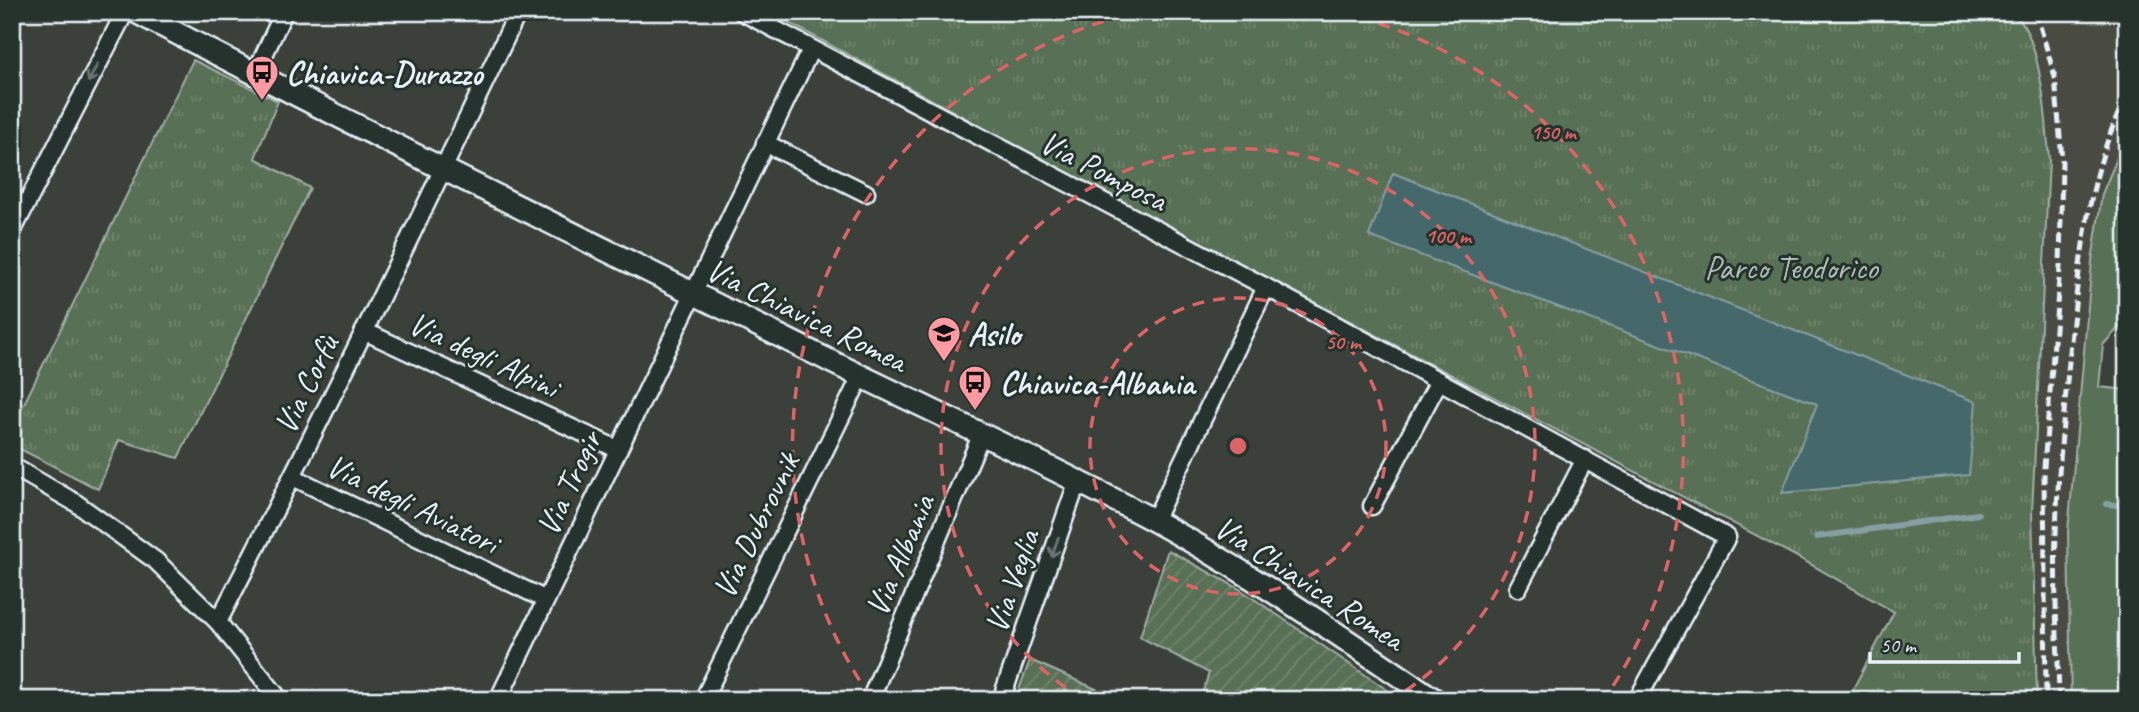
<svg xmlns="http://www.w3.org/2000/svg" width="2139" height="712" font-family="Caveat,sans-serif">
  <defs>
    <pattern id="park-tufts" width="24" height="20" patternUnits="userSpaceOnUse" patternTransform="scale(1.75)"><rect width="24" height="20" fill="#597054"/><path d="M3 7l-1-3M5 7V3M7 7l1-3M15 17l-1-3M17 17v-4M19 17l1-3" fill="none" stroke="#71856d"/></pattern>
    <pattern id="garden-furrows" width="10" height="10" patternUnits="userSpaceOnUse" patternTransform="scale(1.75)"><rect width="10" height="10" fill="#597054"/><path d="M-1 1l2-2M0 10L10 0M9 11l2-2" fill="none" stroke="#71856d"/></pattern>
  </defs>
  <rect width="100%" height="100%" fill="#3b413a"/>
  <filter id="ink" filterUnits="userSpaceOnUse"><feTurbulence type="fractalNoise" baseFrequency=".0143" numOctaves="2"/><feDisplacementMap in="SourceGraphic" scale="14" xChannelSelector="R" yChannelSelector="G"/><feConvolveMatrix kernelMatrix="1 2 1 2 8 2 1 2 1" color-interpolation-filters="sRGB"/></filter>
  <g filter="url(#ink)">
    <!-- built -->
    <path fill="#4a4b43" d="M 2010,12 L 2127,12 L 2127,134 L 2102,194 L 2092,261 L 2074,447 L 2068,532 L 2071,700 L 2037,700 L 2032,512 L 2049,160 L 2047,125 L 2038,63 L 2022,23 Z"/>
    <!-- grass -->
    <path fill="#597054" stroke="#a0b0a6" stroke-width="2" d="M 2127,134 L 2127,277 L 2121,325 L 2103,345 L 2099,387 L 2127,390 L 2127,700 L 2071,700 L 2068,532 L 2092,261 L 2102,194 Z"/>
    <!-- park -->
    <g fill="url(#park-tufts)" stroke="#a0b0a6" stroke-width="2">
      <path d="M 769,12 L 2010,12 C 2014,16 2020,19 2022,23 C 2042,52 2047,125 2049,160 L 2032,512 L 2037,700 L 1847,700 L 1894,612 L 1801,559 L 1008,141 Z"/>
      <path d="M 193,60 L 278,101 L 255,158 L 310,188 L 178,458 L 119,440 L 98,489 L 12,445 L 12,428 Z"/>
    </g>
    <!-- garden -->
    <g fill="url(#garden-furrows)" stroke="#a0b0a6" stroke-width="2">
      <path d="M 1168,550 L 1238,588 L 1402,700 L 1200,700 L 1209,673 L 1140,637 Z"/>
      <path d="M 1030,660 L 1121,700 L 1015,700 Z"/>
    </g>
    <!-- water -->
    <path fill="#44686a" stroke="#869fa3" stroke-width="2" d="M 1393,173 L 1976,402 L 1969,475 L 1782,493 L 1817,404 L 1369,236 Z"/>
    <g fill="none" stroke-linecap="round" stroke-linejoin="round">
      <!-- stream -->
      <g stroke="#869fa3" stroke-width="6">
        <path d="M 2107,504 L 2127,506"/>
        <path d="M 1816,537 L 1978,514"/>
      </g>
      <defs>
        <g id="street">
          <path d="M 742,12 L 1266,287 L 1727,537 L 1637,700"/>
          <path d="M 255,74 L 284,12"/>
          <path d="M 765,143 L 866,193"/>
          <path d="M 12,232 L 125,12"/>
          <path d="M 364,331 L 617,449"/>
          <path d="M 12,466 L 76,503 L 156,561 L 218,622 L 280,700"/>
          <path d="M 293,477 L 546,600"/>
          <path d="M 1372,506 L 1439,381"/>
          <path d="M 1154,521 L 1266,287"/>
          <path d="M 1518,588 L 1585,459"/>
          <path d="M 218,622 C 322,420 421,217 518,12"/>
          <path d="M 498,700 L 811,49"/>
          <path d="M 703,700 L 861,376"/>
          <path d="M 870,700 L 982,433"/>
          <path d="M 1001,700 L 1077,483"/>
        </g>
        <path id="secondary" d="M 136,12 C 365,132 598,246 830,361 C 938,414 1048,464 1155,521 C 1252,574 1343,638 1435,700"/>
      </defs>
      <!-- street casing -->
      <use href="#street" stroke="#e8f1f8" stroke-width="21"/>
      <!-- secondary casing -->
      <use href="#secondary" stroke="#e8f1f8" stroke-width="26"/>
      <!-- street -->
      <use href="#street" stroke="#26332d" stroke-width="16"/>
      <!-- secondary -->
      <use href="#secondary" stroke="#26332d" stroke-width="21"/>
      <!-- rail -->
      <g stroke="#e8f1f8" stroke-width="5" stroke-dasharray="10 5" stroke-linecap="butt">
        <path d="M 2036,12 L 2055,77 L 2062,160 L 2060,267 L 2044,467 L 2046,700"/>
        <path d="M 2059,700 C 2058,645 2054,589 2056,534 C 2058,464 2066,392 2073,322 C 2082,244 2091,166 2127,95"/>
      </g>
    </g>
    <!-- one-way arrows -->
    <defs><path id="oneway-shaft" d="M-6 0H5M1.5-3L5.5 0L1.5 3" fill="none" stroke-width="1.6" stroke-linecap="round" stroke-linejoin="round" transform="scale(1.75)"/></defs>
    <g stroke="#6a7674">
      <use href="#oneway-shaft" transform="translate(93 73) rotate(117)"/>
      <use href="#oneway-shaft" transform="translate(1055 547) rotate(109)"/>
    </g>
  </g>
  <!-- distance rings -->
  <g fill="none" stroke="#db6466" stroke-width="3.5" stroke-dasharray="12 9">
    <circle cx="1238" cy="446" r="148"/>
    <path d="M1083 699A297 297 0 1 1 1393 699"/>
    <path d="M871 698A445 445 0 0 1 1138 12M1338 12A445 445 0 0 1 1605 698"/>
  </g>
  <!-- icons -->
  <defs>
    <symbol id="bus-pin" viewBox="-11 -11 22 30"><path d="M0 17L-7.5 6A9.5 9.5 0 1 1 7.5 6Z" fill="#ff9aa2" stroke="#26332d"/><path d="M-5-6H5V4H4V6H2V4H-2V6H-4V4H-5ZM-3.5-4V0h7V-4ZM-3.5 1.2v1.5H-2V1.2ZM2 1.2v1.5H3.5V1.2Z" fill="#111"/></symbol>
    <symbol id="school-pin" viewBox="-11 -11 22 30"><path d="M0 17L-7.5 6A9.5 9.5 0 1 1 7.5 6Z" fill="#ff9aa2" stroke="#26332d"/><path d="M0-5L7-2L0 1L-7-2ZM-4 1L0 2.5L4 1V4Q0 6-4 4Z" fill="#111"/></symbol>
  </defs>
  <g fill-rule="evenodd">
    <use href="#bus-pin" x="243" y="53" width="38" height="52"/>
    <use href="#school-pin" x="925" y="314" width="38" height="52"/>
    <use href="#bus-pin" x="956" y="363" width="38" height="52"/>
  </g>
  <g text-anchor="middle" stroke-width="6" stroke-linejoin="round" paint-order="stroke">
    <!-- poi labels -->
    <g font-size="33" font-weight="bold" fill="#e8f1f8" stroke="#26332d" text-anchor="start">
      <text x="286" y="84">Chiavica-Durazzo</text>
      <text x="968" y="345">Asilo</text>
      <text x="1000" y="394">Chiavica-Albania</text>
    </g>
    <!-- street labels -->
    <g font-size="33" fill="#e8f1f8" stroke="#26332d">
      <text transform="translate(1104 170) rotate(27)" y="12">Via Pomposa</text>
      <text transform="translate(807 314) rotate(26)" y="12">Via Chiavica Romea</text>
      <text transform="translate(484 354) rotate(25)" y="12">Via degli Alpini</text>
      <text transform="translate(305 384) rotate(-64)" y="12">Via Corfù</text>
      <text transform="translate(568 483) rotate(-65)" y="12">Via Trogir</text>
      <text transform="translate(413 503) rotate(26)" y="12">Via degli Aviatori</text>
      <text transform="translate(755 525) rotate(-64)" y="12">Via Dubrovnik</text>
      <text transform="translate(899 555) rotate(-67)" y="12">Via Albania</text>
      <text transform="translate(1011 581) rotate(-71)" y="12">Via Veglia</text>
      <text transform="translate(1310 582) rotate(33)" y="12">Via Chiavica Romea</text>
    </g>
    <!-- park labels -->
    <g font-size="33" fill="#afbdb6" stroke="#26332d">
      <text x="1791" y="279">Parco Teodorico</text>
    </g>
  </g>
  <circle cx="1238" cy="446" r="10" fill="#db6466" stroke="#26332d" stroke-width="3.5"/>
  <g font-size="21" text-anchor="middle" font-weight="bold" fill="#db6466" stroke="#26332d" stroke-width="6" stroke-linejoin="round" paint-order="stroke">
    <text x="1553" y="139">150 m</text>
    <text x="1448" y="243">100 m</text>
    <text x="1343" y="349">50 m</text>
  </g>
  <!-- margin -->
  <rect width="2139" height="712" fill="none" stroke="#26332d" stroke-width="42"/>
  <rect x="21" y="21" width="2097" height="670" fill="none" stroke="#e8f1f8" stroke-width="2.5" filter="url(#ink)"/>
  <!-- scale -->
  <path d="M1870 652v10h149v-10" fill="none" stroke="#e8f1f8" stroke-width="3.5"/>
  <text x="1880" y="652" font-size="21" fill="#e8f1f8" stroke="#26332d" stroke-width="5" paint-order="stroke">50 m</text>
</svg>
